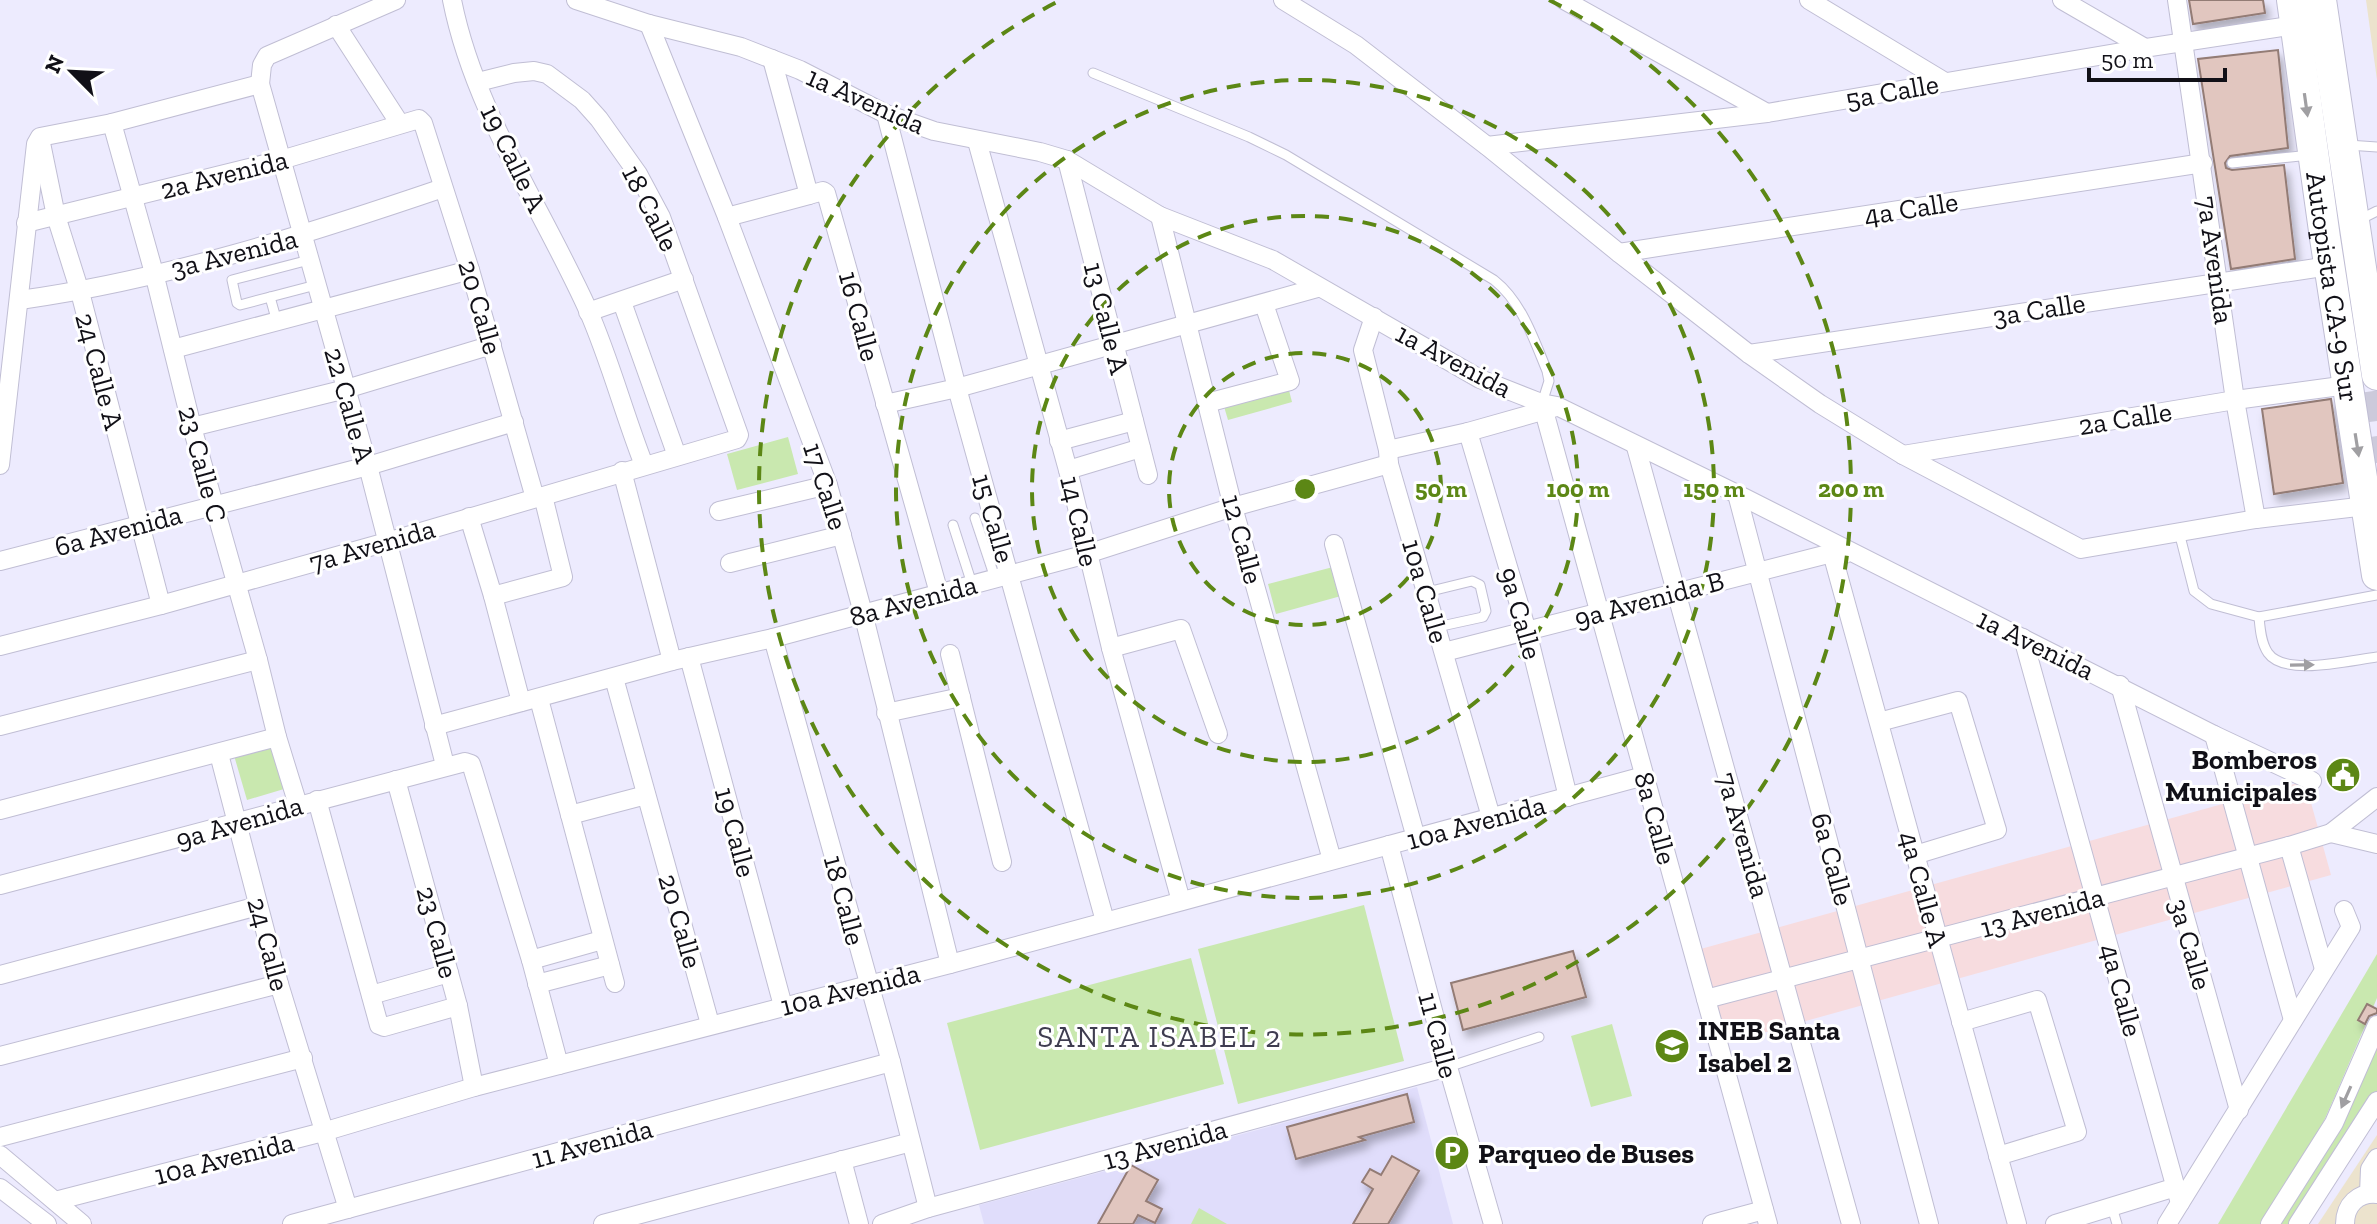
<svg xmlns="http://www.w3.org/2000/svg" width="2377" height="1224" font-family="'Zilla Slab',serif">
  <defs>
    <filter id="shadow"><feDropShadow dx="4" dy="7" stdDeviation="4" flood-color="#0004"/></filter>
  </defs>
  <rect width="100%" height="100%" fill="#edebfe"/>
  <!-- commercial -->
  <path fill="#f7dcdf" d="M 2305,781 L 2331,875 L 1723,1044 L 1697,950 Z"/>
  <!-- industrial -->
  <g fill="#ece3cd">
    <path d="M 2366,0 L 2377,0 L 2377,80 Z"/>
    <path d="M 2377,1135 L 2377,1224 L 2318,1224 Z"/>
  </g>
  <!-- built -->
  <path fill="#e0ddfb" d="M 1417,1087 L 1453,1224 L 984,1224 L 979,1205 Z"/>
  <!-- green -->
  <g fill="#c9e8af">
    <path d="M 1285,375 L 1292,402 L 1228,420 L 1220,393 Z"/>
    <path d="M 788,437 L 798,474 L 737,490 L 727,454 Z"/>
    <path d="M 1333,567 L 1341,596 L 1276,614 L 1268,584 Z"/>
    <path d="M 270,740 L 284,789 L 247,800 L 233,752 Z"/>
    <path d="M 1364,905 L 1404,1061 L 1238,1104 L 1198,949 Z"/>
    <path d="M 2377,954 L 2377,998 L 2335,1096 L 2323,1123 L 2262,1224 L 2218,1224 Z"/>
    <path d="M 1191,958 L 1224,1084 L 980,1150 L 947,1023 Z"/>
    <path d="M 1612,1024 L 1632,1096 L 1591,1107 L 1571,1036 Z"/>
    <path d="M 2377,1046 L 2377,1101 L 2298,1224 L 2270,1224 Z"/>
    <path d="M 1199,1208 L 1227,1224 L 1191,1224 Z"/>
  </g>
  <!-- building -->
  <g fill="#e1c6bf" stroke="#937b75" stroke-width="2" filter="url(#shadow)">
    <path d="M 2189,0 L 2263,0 L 2265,13 L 2193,24 Z"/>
    <path d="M 2278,50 L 2288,148 L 2230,156 L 2225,163 L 2226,168 L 2232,170 L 2284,165 L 2295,259 L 2231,269 L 2198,59 Z"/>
    <path d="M 2331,399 L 2343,483 L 2274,494 L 2262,409 Z"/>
    <path d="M 1573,951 L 1586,997 L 1463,1030 L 1451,983 Z"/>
    <path d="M 2367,1004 L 2377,1009 L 2377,1013 L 2369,1016 L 2365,1024 L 2358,1020 Z"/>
    <path d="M 1407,1094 L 1414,1122 L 1359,1137 L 1365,1140 L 1296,1159 L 1287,1127 Z"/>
    <path d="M 1392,1156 L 1419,1171 L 1388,1224 L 1353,1224 L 1373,1189 L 1362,1182 L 1370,1169 L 1381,1175 Z"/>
    <path d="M 1131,1165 L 1158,1180 L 1146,1201 L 1162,1209 L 1155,1223 L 1138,1215 L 1133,1224 L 1098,1224 Z"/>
  </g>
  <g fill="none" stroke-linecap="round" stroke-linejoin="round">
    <!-- trunk-tunnel -->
    <path stroke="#cccadb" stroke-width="30" stroke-dasharray="30 15" stroke-linecap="butt" d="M 2367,392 L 2377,463"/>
    <defs>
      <g id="service">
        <path d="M 1093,73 L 1249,137 L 1286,155 L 1494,280 C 1522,302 1534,340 1547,371 L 1549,381 L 1542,403"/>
        <path d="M 2348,145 L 2377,147"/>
        <path d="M 2232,163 L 2310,155"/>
        <path d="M 2359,220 L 2377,211"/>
        <path d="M 270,297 L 316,285"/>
        <path d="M 277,322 L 270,297 L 240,305 L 237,303 L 232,280 L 309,260"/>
        <path d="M 975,518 L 995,578"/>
        <path d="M 953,525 L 972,584"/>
        <path d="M 2179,532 L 2194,591 L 2211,604 L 2259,617 L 2377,595"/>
        <path d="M 1427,592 L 1472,581 L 1480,585 L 1486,611 L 1483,617 L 1437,627"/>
        <path d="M 2259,617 C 2260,628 2261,643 2268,653 C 2285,677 2351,660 2377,657"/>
        <path d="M 1448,1067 L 1539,1037"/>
        <path d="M 2112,1207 L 2117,1224"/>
      </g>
      <g id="minor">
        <path d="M 452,0 C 474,111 542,208 588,310 C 610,360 624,414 644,465"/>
        <path d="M 576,0 L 649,24 L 741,47 L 800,70 L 886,114 L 934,131 L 1040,152 L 1067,160 L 1160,216 L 1273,260 L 1480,379 L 1541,403 L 1557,406 L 1737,494 L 2214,735 L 2312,781"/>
        <path d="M 1283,0 L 1356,45 L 1487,146 L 1619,253 L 1749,354 L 1820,404 L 1903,455 L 2081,549 L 2256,519 L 2366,506"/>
        <path d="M 1564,0 L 1767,113"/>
        <path d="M 1809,0 L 1945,82"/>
        <path d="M 2062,0 L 2145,48"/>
        <path d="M 2177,0 L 2235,400 L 2256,519"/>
        <path d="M 649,24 L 727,217 L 828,485 L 863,613 L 950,964"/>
        <path d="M 336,25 L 400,124"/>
        <path d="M 772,59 L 809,195 L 823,191 L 826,193 L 939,593"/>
        <path d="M 260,84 L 368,466 L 445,765"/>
        <path d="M 886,114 L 957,388 L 1105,921"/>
        <path d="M 112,123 L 154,273 L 192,427 L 258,660 L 277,737 L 298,805"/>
        <path d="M 977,141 L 1068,470 L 1111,648 L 1181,901"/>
        <path d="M 41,143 L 56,216 L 80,292 L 161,605"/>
        <path d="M 1487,146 L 1767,113 L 2145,48 L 2295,25"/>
        <path d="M 1067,160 L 1148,475"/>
        <path d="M 1160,216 L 1233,507 L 1332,860"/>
        <path d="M 727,217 L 809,195"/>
        <path d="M 26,223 L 281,160 L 419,119 L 423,123 L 470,270 L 535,498"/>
        <path d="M 1619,253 L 2203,163"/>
        <path d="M 20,300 C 164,280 305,235 443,188"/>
        <path d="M 622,302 L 677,456"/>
        <path d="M 588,312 L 684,279"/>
        <path d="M 1374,317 L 1363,350 L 1388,450 L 1389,464 L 1491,817"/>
        <path d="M 173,349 L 470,270"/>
        <path d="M 1749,354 L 2329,266"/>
        <path d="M 1207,403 L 1290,381 L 1264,304"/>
        <path d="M 885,404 L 957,388 L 1317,288"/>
        <path d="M 1544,411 L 1768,1224"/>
        <path d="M 192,427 L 346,389 L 492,345"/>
        <path d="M 1468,432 L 1527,631 L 1568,797"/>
        <path d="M 1059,441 L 1134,421"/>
        <path d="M 1636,447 L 1851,1224"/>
        <path d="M 1388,450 L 1468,432 L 1556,407"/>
        <path d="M 1903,455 L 2235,400 L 2348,385"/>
        <path d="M 0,465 L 36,144 L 40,137 L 112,123 L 260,84 L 262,65 L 267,56 L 396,0"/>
        <path d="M 1068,470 L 1141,448"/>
        <path d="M 622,471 L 672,661"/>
        <path d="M 1737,494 L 1929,1224"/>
        <path d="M 719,511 L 828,485"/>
        <path d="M 469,517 L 493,596 L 521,702"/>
        <path d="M 1334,544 L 1416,838"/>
        <path d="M 1832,553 L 2017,1224"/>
        <path d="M 0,561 L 368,466 L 514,422"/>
        <path d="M 730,563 L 842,535"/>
        <path d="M 493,596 L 563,577 L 543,496"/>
        <path d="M 773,638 L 891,1062 L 928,1208"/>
        <path d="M 2023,638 L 2180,1203"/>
        <path d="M 0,646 L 161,605 L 387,542 L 737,439 L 739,435 L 661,217 L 638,174 L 599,119 L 582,100 L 547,74 L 534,71 L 514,73 L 478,82"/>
        <path d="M 1111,648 L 1181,629 L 1218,734"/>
        <path d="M 1444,652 L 1832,553 L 1845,554"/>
        <path d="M 950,654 L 1002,862"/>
        <path d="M 689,657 L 783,1006"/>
        <path d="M 614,678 L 710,1024"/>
        <path d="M 2120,685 L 2239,1110"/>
        <path d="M 539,699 L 615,983"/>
        <path d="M 886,713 L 961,697"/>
        <path d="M 1879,722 L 1958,701 L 1997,830 L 1915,855"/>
        <path d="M 0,726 L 258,660"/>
        <path d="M 434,726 L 672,661 L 773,638 L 1087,554 L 1233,507 L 1389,464"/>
        <path d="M 2214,735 L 2293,1020"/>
        <path d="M 219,754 L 279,984 L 348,1209"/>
        <path d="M 396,780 L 458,1006 L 474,1087"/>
        <path d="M 317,800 L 379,1025 L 384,1027 L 458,1006"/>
        <path d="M 0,810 L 277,737"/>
        <path d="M 570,815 L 646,795"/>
        <path d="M 2331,833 L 2377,844"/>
        <path d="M 1389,845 L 1448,1067 L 1493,1224"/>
        <path d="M 2289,846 L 2324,969"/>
        <path d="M 0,885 L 465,762 L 471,764 L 473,770 L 531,960 L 559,1065"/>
        <path d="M 531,960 L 602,940"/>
        <path d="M 0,975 L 258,906"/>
        <path d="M 537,984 L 610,965"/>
        <path d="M 371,995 L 449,973"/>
        <path d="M 1706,999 L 2289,846 L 2331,833 L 2377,797"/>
        <path d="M 1961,1022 L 2037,1000 L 2077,1132 L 1998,1156"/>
        <path d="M 0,1056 L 279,984"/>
        <path d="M 0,1137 L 303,1058"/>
        <path d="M 0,1155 L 82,1224"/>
        <path d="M 842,1160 L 859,1224"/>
        <path d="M 0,1188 L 47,1224"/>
        <path d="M 2369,1193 L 2370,1169 L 2377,1158"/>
        <path d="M 55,1201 L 323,1132 L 474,1087 L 950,964 L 1644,776"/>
        <path d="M 292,1224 L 891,1062"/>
        <path d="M 603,1224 L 911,1142"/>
        <path d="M 882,1224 L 928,1208 L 1448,1067"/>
        <path d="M 1712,1224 L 1764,1210"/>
        <path d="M 2055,1224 L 2176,1187"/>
        <path d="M 2167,1224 L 2351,927 L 2344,910"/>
        <path d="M 2270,1224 L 2334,1123 L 2377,1025"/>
        <path d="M 2298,1224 L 2377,1101"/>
        <path d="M 2345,1224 C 2345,1205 2358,1192 2377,1194"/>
      </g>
      <g id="trunk">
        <path id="s1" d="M 2292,0 L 2325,238 L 2377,575"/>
        <path d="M 2321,0 L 2377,375"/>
      </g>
    </defs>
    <!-- service casing -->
    <use href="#service" stroke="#c0bed4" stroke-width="11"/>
    <!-- minor casing -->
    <use href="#minor" stroke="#c0bed4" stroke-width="20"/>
    <!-- trunk casing -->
    <use href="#trunk" stroke="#c0bed4" stroke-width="32"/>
    <!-- service -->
    <use href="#service" stroke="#fff" stroke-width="9"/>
    <!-- minor -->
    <use href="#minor" stroke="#fff" stroke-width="18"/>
    <!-- trunk -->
    <use href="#trunk" stroke="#fff" stroke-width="30"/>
  </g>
  <!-- one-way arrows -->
  <defs><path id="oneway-solid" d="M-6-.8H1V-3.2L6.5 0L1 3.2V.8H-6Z" transform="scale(2)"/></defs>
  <g fill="#a09fa2">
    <use href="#oneway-solid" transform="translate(2306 105) rotate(82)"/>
    <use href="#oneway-solid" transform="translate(2357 445) rotate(81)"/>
    <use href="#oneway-solid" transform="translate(2302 665) rotate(-1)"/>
    <use href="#oneway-solid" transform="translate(2346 1097) rotate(114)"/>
  </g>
  <!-- distance rings -->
  <g fill="none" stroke="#5c8715" stroke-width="4" stroke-dasharray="14 10">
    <circle cx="1305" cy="489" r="136"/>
    <circle cx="1305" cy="489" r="273"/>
    <circle cx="1305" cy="489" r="409"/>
    <path d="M1549 0A546 546 0 1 1 1061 0"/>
  </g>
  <!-- icons -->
  <defs>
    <symbol id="civic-disc" viewBox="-11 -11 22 22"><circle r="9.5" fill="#5c8715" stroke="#fff"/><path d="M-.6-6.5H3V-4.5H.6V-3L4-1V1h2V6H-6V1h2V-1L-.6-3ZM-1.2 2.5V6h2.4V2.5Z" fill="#fff"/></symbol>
    <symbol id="school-disc" viewBox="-11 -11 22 22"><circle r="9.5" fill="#5c8715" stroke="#fff"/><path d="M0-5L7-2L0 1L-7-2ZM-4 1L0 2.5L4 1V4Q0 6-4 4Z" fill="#fff"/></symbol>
    <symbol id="parking-disc" viewBox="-11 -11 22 22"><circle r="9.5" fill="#5c8715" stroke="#fff"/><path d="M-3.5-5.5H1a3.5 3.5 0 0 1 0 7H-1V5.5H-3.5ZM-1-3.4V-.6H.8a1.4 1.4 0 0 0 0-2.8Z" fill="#fff"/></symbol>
  </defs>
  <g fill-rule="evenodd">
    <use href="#civic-disc" x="2323" y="755" width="40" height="40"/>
    <use href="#school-disc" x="1652" y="1026" width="40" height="40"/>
    <use href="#parking-disc" x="1432" y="1133" width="40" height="40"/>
  </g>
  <g text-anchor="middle" stroke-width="6" stroke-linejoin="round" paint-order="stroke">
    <!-- street labels -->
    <g font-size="28" fill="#111017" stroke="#fff">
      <text transform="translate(1892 91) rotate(-10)" y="10">5a Calle</text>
      <text transform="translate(866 100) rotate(24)" y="10">1a Avenida</text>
      <text transform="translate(514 158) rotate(64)" y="10">19 Calle A</text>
      <text transform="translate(224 174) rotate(-14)" y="10">2a Avenida</text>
      <text transform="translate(651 208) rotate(63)" y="10">18 Calle</text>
      <text transform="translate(1911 208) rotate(-9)" y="10">4a Calle</text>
      <text transform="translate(234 253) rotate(-14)" y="10">3a Avenida</text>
      <text transform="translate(2216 260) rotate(82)" y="10">7a Avenida</text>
      <text dy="10" stroke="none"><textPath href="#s1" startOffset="290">Autopista CA-9 Sur</textPath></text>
      <text transform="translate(481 307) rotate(74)" y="10">20 Calle</text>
      <text transform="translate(2039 309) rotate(-9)" y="10">3a Calle</text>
      <text transform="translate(860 316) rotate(75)" y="10">16 Calle</text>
      <text transform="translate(1107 318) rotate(76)" y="10">13 Calle A</text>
      <text transform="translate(1454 360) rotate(28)" y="10">1a Avenida</text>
      <text transform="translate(100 371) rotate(75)" y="10">24 Calle A</text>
      <text transform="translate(350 405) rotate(74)" y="10">22 Calle A</text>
      <text transform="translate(2125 418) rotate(-9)" y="10">2a Calle</text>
      <text transform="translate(203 464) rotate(75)" y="10">23 Calle C</text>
      <text transform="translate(826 486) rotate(72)" y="10">17 Calle</text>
      <text transform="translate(994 518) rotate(74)" y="10">15 Calle</text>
      <text transform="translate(1080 521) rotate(77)" y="10">14 Calle</text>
      <text transform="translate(118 530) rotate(-15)" y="10">6a Avenida</text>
      <text transform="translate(1243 539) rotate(75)" y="10">12 Calle</text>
      <text transform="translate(372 545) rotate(-16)" y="10">7a Avenida</text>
      <text transform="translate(1426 591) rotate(74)" y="10">10a Calle</text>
      <text transform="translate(1649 599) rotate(-15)" y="10">9a Avenida B</text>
      <text transform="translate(913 600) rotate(-15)" y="10">8a Avenida</text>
      <text transform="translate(1521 613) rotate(74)" y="10">9a Calle</text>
      <text transform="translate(2036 644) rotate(26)" y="10">1a Avenida</text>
      <text transform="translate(1656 818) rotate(75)" y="10">8a Calle</text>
      <text transform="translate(239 822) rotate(-16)" y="10">9a Avenida</text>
      <text transform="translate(1476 822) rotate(-15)" y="10">10a Avenida</text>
      <text transform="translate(736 832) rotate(75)" y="10">19 Calle</text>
      <text transform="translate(1744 835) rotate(74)" y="10">7a Avenida</text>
      <text transform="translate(1833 859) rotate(75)" y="10">6a Calle</text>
      <text transform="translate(1924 889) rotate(75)" y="10">4a Calle A</text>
      <text transform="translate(845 900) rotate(75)" y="10">18 Calle</text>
      <text transform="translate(2042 912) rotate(-15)" y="10">13 Avenida</text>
      <text transform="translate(681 921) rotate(74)" y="10">20 Calle</text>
      <text transform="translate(438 932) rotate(75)" y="10">23 Calle</text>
      <text transform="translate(269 944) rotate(75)" y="10">24 Calle</text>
      <text transform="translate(2191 944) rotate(74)" y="10">3a Calle</text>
      <text transform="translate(850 989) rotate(-14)" y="10">10a Avenida</text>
      <text transform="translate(2122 990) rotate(75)" y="10">4a Calle</text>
      <text transform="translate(1439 1035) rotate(75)" y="10">11 Calle</text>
      <text transform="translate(592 1143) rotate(-15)" y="10">11 Avenida</text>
      <text transform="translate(1165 1144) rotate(-15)" y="10">13 Avenida</text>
      <text transform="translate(224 1158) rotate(-14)" y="10">10a Avenida</text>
    </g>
    <!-- poi labels -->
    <g font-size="28" font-weight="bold" fill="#111017" stroke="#fff" text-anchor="start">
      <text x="2317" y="769" text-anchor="end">Bomberos<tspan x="2317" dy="32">Municipales</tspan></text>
      <text x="1698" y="1040">INEB Santa<tspan x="1698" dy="32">Isabel 2</tspan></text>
      <text x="1478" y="1163">Parqueo de Buses</text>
    </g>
    <!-- neighbourhood labels -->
    <g font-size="30" letter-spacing="2" fill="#3f3d50" stroke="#fff">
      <text x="1160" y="1047">SANTA ISABEL 2</text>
    </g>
  </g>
  <circle cx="1305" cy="489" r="12" fill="#5c8715" stroke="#fff" stroke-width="4"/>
  <g font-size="24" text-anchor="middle" font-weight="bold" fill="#5c8715" stroke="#fff" stroke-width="6" stroke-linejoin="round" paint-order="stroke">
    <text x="1441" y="497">50 m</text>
    <text x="1578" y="497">100 m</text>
    <text x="1714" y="497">150 m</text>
    <text x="1851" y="497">200 m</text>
  </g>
  <!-- north arrow -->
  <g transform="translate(72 72) rotate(294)" stroke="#ffffff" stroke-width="6" paint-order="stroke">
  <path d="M0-6L14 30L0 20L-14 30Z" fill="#111017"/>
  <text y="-12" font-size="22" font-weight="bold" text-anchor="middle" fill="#111017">N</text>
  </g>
  <!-- scale -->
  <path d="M2089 68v12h136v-12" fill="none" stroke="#111017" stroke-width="4"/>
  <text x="2101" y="68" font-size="24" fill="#111017" stroke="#ffffff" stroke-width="6" paint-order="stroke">50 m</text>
</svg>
